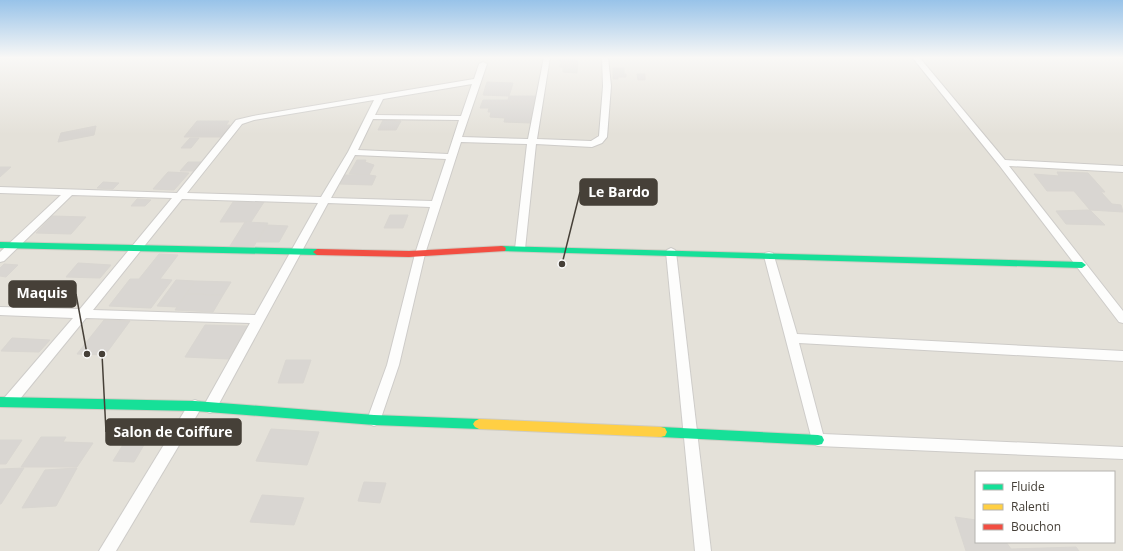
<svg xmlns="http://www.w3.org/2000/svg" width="1123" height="551" font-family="'Open Sans',sans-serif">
  <rect width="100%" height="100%" fill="#f1efeb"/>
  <!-- residential -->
  <path fill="#e4e1d9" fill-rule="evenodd" d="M 0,57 L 1123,57 L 1123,551 L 0,551 ZM 976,472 L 1114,472 L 1114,542 L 976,542 Z"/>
  <!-- building -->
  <g fill="#d9d6d2" stroke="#d9d6d1">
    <path d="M 560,57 L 575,57 L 575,61 L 559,61 Z"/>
    <path d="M 561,61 L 578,61 L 577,73 L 563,72 L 563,68 L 560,67 Z"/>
    <rect x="613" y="68" width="11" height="6"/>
    <path d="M 613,74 L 626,74 L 626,77 L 618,77 L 618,79 L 613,79 Z"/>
    <path d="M 637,74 L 645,74 L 645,80 L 638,80 Z"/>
    <path d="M 487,82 L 513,83 L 509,96 L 483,95 Z"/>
    <path d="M 509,96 L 537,96 L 530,123 L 504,122 L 505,118 L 490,117 L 491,112 L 488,112 L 489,108 L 480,108 L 483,100 L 508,100 Z"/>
    <path d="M 383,120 L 401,121 L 396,130 L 378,130 Z"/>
    <path d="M 197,121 L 229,121 L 226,125 L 230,125 L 222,137 L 184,137 Z"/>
    <path d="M 96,126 L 94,135 L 58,142 L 61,133 Z"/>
    <path d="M 190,138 L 199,138 L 191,148 L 181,148 Z"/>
    <path d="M 357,160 L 366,160 L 365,162 L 374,165 L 369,175 L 349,174 Z"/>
    <path d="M 188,162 L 201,162 L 193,171 L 180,171 Z"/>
    <path d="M 0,167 L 11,167 L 0,177 Z"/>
    <path d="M 168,172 L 189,173 L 174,190 L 153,189 Z"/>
    <path d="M 1057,172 L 1088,173 L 1105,192 L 1101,192 L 1112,204 L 1121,205 L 1123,212 L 1090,210 L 1074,191 L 1047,191 L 1034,174 L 1059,176 Z"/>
    <path d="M 345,175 L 369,175 L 376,176 L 372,185 L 340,184 Z"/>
    <path d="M 103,182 L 119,183 L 113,189 L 97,188 Z"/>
    <path d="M 137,199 L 151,200 L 145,206 L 131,206 Z"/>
    <path d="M 233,202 L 264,202 L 251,222 L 220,222 Z"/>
    <path d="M 1090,210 L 1105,225 L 1066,224 L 1056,211 Z"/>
    <path d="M 390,215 L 408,215 L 403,228 L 384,228 Z"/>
    <path d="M 52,216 L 86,217 L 71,234 L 36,233 Z"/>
    <path d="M 245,222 L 268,223 L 254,246 L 230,246 Z"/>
    <path d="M 267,225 L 288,226 L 279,242 L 257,242 Z"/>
    <path d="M 159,254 L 178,255 L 160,279 L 172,280 L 151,308 L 109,306 L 130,279 L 139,279 Z"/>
    <path d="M 78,263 L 111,265 L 100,278 L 66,277 Z"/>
    <path d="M 4,264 L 18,265 L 6,277 L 0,276 L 0,268 Z"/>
    <path d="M 176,280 L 195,281 L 177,307 L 157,306 Z"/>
    <path d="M 195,281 L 231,282 L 223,295 L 186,294 Z"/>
    <path d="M 186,294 L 223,295 L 213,312 L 175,310 Z"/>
    <path d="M 104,320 L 130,321 L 105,355 L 77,354 Z"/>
    <path d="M 205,325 L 247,326 L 229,359 L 185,357 Z"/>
    <path d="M 12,338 L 50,340 L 39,352 L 1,351 Z"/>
    <path d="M 286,360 L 311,360 L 303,383 L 278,383 Z"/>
    <path d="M 271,429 L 319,432 L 307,465 L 256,461 Z"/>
    <path d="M 136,430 L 152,431 L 134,462 L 113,461 L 129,435 L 133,435 Z"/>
    <path d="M 41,437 L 66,437 L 63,442 L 93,443 L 77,467 L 21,467 Z"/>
    <path d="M 0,440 L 22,440 L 6,464 L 0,464 Z"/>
    <path d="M 24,468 L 1,504 L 0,504 L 0,469 Z"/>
    <path d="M 77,468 L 56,506 L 22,508 L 45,470 Z"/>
    <path d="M 364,482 L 386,483 L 380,503 L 358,501 Z"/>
    <path d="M 262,495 L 304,498 L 294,525 L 250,522 Z"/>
    <path d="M 955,517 L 976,520 L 976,542 L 1006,542 L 1011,549 L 1076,547 L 1079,551 L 966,551 Z"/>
  </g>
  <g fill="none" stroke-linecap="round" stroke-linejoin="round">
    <defs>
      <g id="street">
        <path d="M 544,57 L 550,57 L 537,139 L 591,141 L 599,136 L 603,86 L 602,57 L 608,57 L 611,86 L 607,137 L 602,143 L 592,147 L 536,144 L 525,249 L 524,251 L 516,251 L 515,249 L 527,144 L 461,142 L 425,254 L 399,365 L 379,424 L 374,426 L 369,424 L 367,420 L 387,365 L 415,254 L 430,207 L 328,203 L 215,411 L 210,413 L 205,411 L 203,407 L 250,323 L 86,318 L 15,405 L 10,407 L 5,405 L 3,401 L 5,397 L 73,318 L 0,315 L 0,307 L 80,309 L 172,198 L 72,195 L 4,261 L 0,262 L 0,252 L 61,195 L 0,193 L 0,187 L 177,193 L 236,120 L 253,116 L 474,79 L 479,64 L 483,62 L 487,64 L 462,137 L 528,139 ZM 472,84 L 461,116 L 375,115 L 383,99 ZM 374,100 L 348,152 L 321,197 L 187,193 L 242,124 L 254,120 ZM 373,119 L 459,120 L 448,154 L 358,150 ZM 355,155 L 446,159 L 432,201 L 331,198 ZM 182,199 L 318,203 L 255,315 L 93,310 Z"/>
        <path d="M 912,57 L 919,57 L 1005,160 L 1123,166 L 1123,172 L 1009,166 L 1123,311 L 1123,323 L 1119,322 L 999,165 Z"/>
        <path d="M 671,248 L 675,250 L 676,252 L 711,551 L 695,551 L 666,252 L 667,250 Z"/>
        <path d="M 769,252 L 773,253 L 774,256 L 797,334 L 1123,351 L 1123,361 L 799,343 L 823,434 L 1123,447 L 1123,459 L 818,446 L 813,444 L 764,256 L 765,253 Z"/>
        <path d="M 195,400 L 200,402 L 202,406 L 200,410 L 116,551 L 99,551 L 190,402 Z"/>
      </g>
      <g id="fast">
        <path d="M 0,242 L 317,249 L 321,252 L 317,255 L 0,248 Z"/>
        <path d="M 502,246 L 1082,262 L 1086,265 L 1082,268 L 499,251 L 498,249 L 499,247 Z"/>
        <path d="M 0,397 L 195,401 L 374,415 L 479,419 L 483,421 L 485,424 L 483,427 L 479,429 L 374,425 L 195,411 L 0,407 Z"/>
        <path d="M 661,427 L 818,435 L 822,436 L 824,440 L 822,444 L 818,445 L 661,437 L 657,436 L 655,432 L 657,428 Z"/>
      </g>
      <path id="slow" d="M 479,419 L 661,427 L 665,428 L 667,432 L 665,436 L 661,437 L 479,429 L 475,427 L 473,424 L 475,421 Z"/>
      <path id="jam" d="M 502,246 L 505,247 L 506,249 L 505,251 L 409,257 L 317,255 L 313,252 L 317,249 L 409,251 Z"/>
    </defs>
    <!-- street casing -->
    <use href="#street" stroke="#ceccc9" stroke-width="2"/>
    <!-- fast casing -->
    <use href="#fast" stroke="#cfccc3" stroke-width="2"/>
    <!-- slow casing -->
    <use href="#slow" stroke="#cfccc3" stroke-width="2"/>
    <!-- jam casing -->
    <use href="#jam" stroke="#cfccc3" stroke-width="2"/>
    <!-- street -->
    <use href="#street" fill="#fdfdfc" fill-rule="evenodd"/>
    <!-- fast -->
    <use href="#fast" fill="#16e098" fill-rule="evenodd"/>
    <!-- slow -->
    <use href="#slow" fill="#ffcf43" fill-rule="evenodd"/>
    <!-- jam -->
    <use href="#jam" fill="#f24e42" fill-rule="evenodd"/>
  </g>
  <!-- sky -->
  <linearGradient id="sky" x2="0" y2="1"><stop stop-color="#98c3e9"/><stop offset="0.43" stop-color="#f9f8f6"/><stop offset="1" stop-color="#f9f8f6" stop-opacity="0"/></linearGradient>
  <rect width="1123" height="134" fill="url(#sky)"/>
  <!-- callouts -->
  <path fill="none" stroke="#464038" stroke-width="1.5" d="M562 264L580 192M87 354L76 294M102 354L106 432"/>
  <g fill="#464038" stroke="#fff" stroke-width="1.5">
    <circle cx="562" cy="264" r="4"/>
    <circle cx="87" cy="354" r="4"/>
    <circle cx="102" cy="354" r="4"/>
  </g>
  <g fill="#464038" stroke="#464038" stroke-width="1.5">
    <rect x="580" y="179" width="77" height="26" rx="4"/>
    <rect x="9" y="281" width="67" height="26" rx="4"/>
    <rect x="106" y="419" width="135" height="26" rx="4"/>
  </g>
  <g font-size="14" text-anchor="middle" font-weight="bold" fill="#fff">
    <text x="619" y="197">Le Bardo</text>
    <text x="42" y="298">Maquis</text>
    <text x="173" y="437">Salon de Coiffure</text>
  </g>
  <!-- legend -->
  <rect x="975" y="471" width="140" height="72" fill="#ffffff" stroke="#b5b3af"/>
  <rect x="983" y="484" width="20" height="6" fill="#16e098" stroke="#b5b3af"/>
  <text x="1011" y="491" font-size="12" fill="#464038">Fluide</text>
  <rect x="983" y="504" width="20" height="6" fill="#ffcf43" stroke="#b5b3af"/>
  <text x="1011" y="511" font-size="12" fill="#464038">Ralenti</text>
  <rect x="983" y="524" width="20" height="6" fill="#f24e42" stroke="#b5b3af"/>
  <text x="1011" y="531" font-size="12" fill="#464038">Bouchon</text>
</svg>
